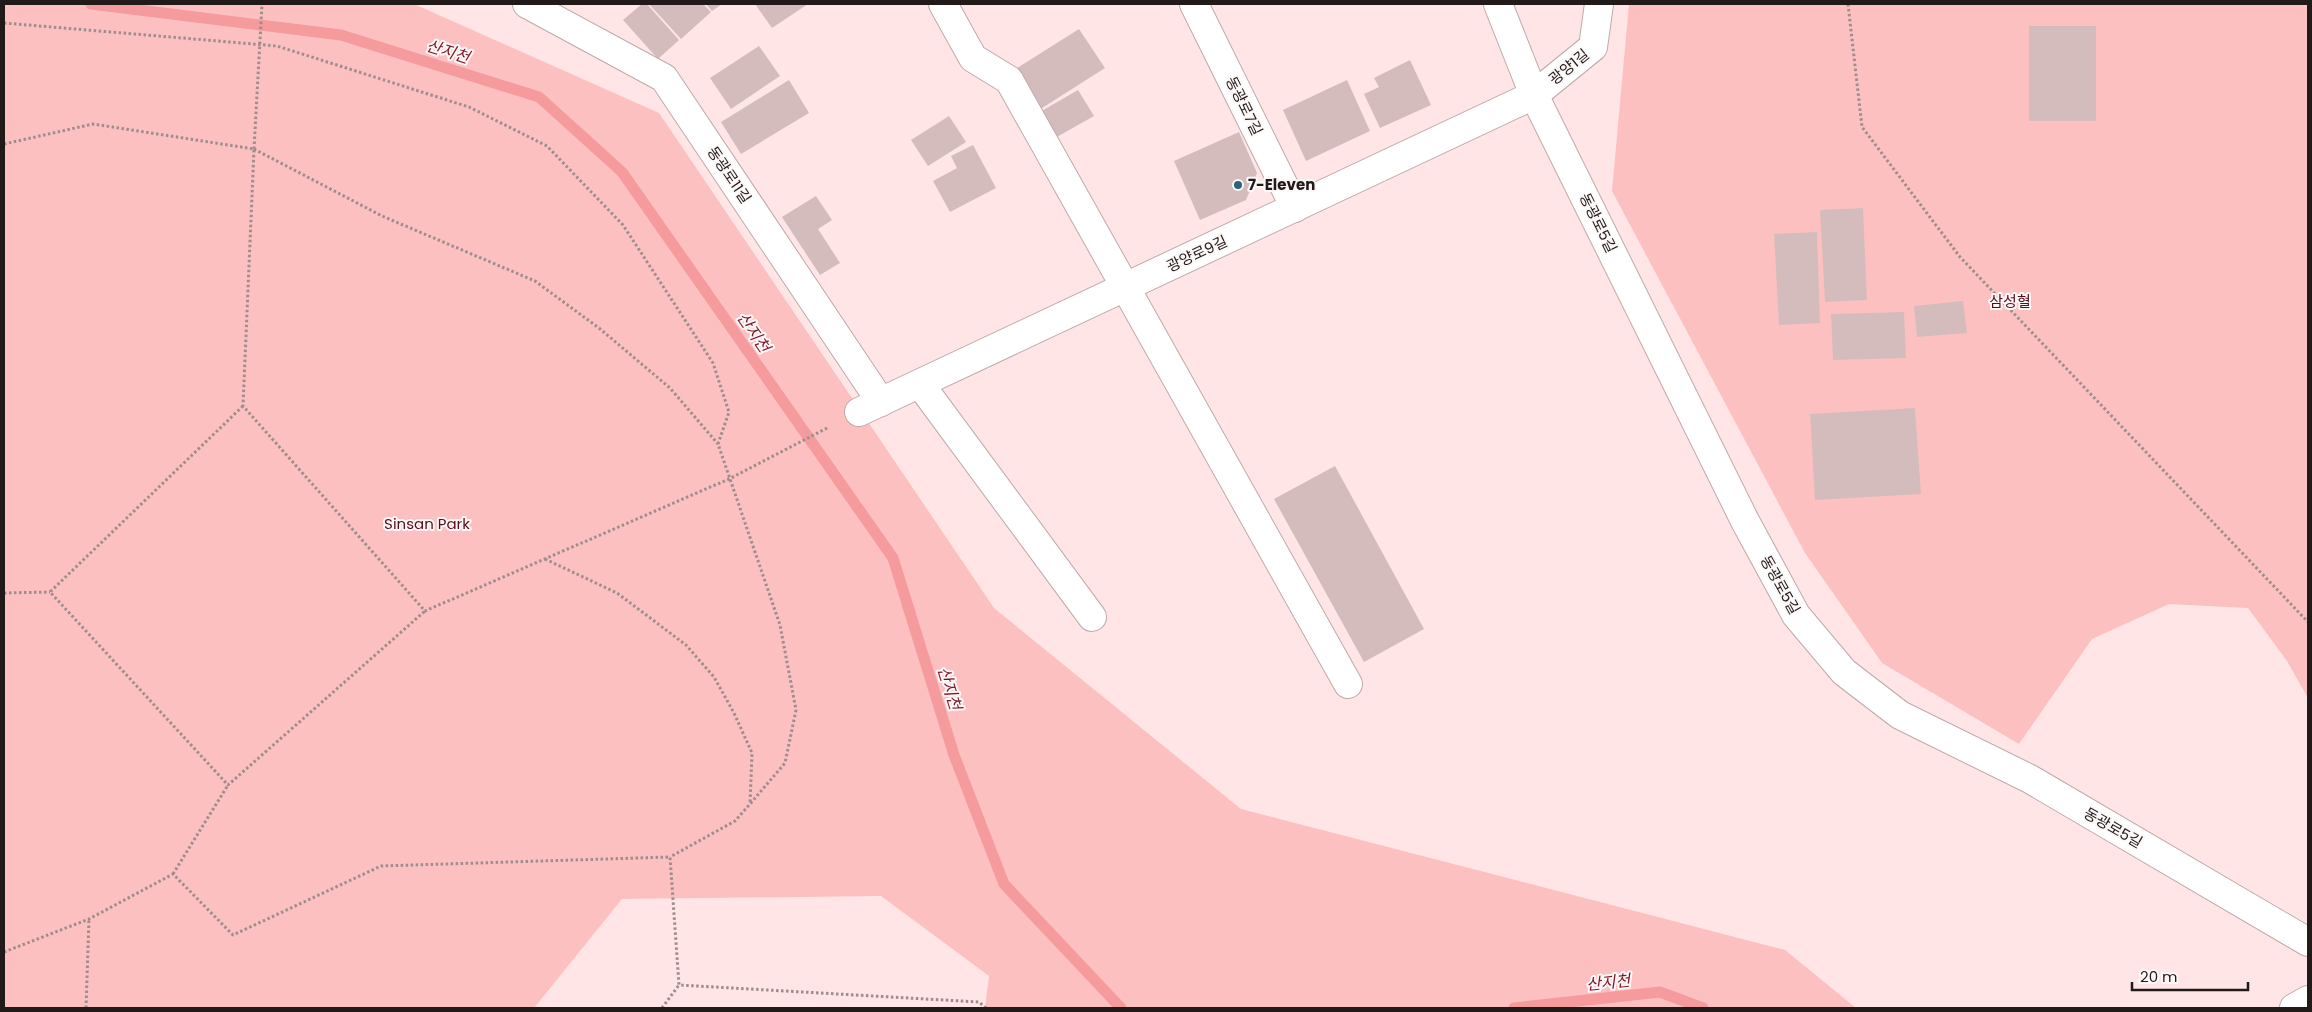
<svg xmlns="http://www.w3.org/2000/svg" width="2312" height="1012" font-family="Poppins,'Noto Sans KR',sans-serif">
  <rect width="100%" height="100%" fill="#ffe5e5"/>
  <!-- green -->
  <g fill="#fdc0c1">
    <path d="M 4,4 L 414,4 L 659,113 L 994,608 L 1241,809 L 1785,950 L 1856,1008 L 985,1008 L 989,976 L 881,896 L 622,899 L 534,1008 L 4,1008 Z"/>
    <path d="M 1629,4 L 2308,4 L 2308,698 L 2287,661 L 2248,608 L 2169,604 L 2092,639 L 2019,744 L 1882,663 L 1805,553 L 1612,191 Z"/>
  </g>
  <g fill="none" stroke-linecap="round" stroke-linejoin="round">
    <!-- stream -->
    <g stroke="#f59a9d" stroke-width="11">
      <path d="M 91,4 L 341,35 L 539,97 L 622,172 L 893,558 L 954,755 L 1004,884 L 1121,1008"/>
      <path d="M 1514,1008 L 1660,992 L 1703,1008"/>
    </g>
  </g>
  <!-- building -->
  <g fill="#d5bcbc">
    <path d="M 642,4 L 647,4 L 679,40 L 658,59 L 623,20 Z"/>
    <path d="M 649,4 L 703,4 L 711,12 L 681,39 Z"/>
    <path d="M 706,4 L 722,4 L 712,11 Z"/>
    <path d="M 755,4 L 808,4 L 772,28 Z"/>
    <rect x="2029" y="26" width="67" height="95"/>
    <path d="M 1079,29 L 1105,68 L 1039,110 L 1014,70 Z"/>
    <path d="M 759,46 L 780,76 L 731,109 L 710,78 Z"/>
    <path d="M 1410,60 L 1431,105 L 1380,128 L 1364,94 L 1379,87 L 1374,78 Z"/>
    <path d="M 789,80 L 809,113 L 741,154 L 721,122 Z"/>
    <path d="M 1347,80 L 1370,131 L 1306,161 L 1283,110 Z"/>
    <path d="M 1078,90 L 1094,116 L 1055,138 L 1040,112 Z"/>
    <path d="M 949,116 L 966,142 L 928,166 L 911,140 Z"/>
    <path d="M 1239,132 L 1257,173 L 1246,200 L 1200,220 L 1174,161 Z"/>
    <path d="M 973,145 L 996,188 L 950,212 L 933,181 L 957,168 L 951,156 Z"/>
    <path d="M 816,196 L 832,220 L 818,229 L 840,263 L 820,275 L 782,217 Z"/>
    <path d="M 1863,208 L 1867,300 L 1825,302 L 1820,210 Z"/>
    <path d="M 1817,232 L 1820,323 L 1779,325 L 1774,234 Z"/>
    <path d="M 1963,301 L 1967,333 L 1917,337 L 1914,306 Z"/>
    <path d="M 1904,312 L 1906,358 L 1833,360 L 1831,314 Z"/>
    <path d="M 1915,408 L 1921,494 L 1815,500 L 1810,414 Z"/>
    <path d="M 1335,466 L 1424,629 L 1364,662 L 1274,499 Z"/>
  </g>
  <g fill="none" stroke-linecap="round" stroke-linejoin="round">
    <defs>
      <g id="minor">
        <path d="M 527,4 L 664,78 L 881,402"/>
        <path d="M 943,4 L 973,58 L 1009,80 L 1348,684"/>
        <path d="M 1194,4 L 1295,208"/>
        <path d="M 1498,4 L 1534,95 L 1745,521 L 1796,615 L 1844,672 L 1900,715 L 2030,779 L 2308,942"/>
        <path d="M 920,384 L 1092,617"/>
        <path d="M 859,412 L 1534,95 L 1593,47 L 1599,4"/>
        <path d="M 2294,1008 L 2308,1000"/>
      </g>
    </defs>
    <!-- minor casing -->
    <use href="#minor" stroke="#c1a9a9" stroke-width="30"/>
    <!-- path -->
    <g stroke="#9f8d8d" stroke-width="3" stroke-dasharray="2.5 2.5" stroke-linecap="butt">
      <path d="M 1848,4 L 1862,127 L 1960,257 L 2308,622"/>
      <path d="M 4,23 L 277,46 L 469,107 L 547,146 L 623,225 L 713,363 L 729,412 L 718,444 L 780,625 L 796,710 L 785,763 L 750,804 L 735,821 L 670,857"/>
      <path d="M 4,144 L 93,124 L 254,149 L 243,406 L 425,611 L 729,479 L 829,427"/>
      <path d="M 254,149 L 382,216 L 535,281 L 599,328 L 670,388 L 718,444"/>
      <path d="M 243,406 L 50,592 L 228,785 L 425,611"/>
      <path d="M 545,559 L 617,593 L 686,645 L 714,677 L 734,713 L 752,753 L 750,804"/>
      <path d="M 4,593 L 50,592"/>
      <path d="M 173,874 L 228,785"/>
      <path d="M 4,952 L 89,919 L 173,874 L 233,935 L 381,866 L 670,857 L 679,985 L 979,1002 L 986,1008"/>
      <path d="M 86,1008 L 89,919"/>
      <path d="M 662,1008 L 679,985"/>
    </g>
    <!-- minor -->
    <use href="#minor" stroke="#fff" stroke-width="28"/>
    <!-- path-bridge -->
    <path stroke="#9f8d8d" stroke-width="3" stroke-dasharray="2.5 2.5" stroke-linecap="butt" d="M 254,149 L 262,4"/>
  </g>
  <!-- markers -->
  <circle fill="#29647c" stroke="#fdf8f8" stroke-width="2" cx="1238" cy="185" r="5"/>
  <g text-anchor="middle" stroke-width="4" stroke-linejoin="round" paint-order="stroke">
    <!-- street labels -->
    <g font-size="15" fill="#221919" stroke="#fdf8f8">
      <text transform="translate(1569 67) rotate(-39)" y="5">광양1길</text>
      <text transform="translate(1244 106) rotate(64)" y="5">동광로7길</text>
      <text transform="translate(729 175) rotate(56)" y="5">동광로11길</text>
      <text transform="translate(1598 223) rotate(64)" y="5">동광로5길</text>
      <text transform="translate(1197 254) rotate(-25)" y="5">광양로9길</text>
      <text transform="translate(1780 585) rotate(61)" y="5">동광로5길</text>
      <text transform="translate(2113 828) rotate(30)" y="5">동광로5길</text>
    </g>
    <!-- poi labels -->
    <g font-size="15" font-weight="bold" fill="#221919" stroke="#fdf8f8" text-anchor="start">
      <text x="1248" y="190">7-Eleven</text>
    </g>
    <!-- park labels -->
    <g font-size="15" fill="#5b0b19" stroke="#fdf8f8">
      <text x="2010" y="307">삼성혈</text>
      <text x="427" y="529">Sinsan Park</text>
    </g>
    <!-- water labels -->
    <g font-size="16" font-style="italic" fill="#7d1325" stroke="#fdf8f8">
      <text transform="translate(448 51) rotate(17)" y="6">산지천</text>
      <text transform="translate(754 332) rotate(55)" y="6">산지천</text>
      <text transform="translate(950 688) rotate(73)" y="6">산지천</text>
      <text transform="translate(1608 982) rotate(-6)" y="6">산지천</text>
    </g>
  </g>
  <!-- border -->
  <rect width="2312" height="1012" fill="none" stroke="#221919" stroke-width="10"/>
  <!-- scale -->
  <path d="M2132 982v8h116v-8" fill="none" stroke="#221919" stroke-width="2.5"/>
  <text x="2140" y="982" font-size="15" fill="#221919" stroke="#fdf8f8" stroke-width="4" paint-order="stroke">20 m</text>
</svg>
